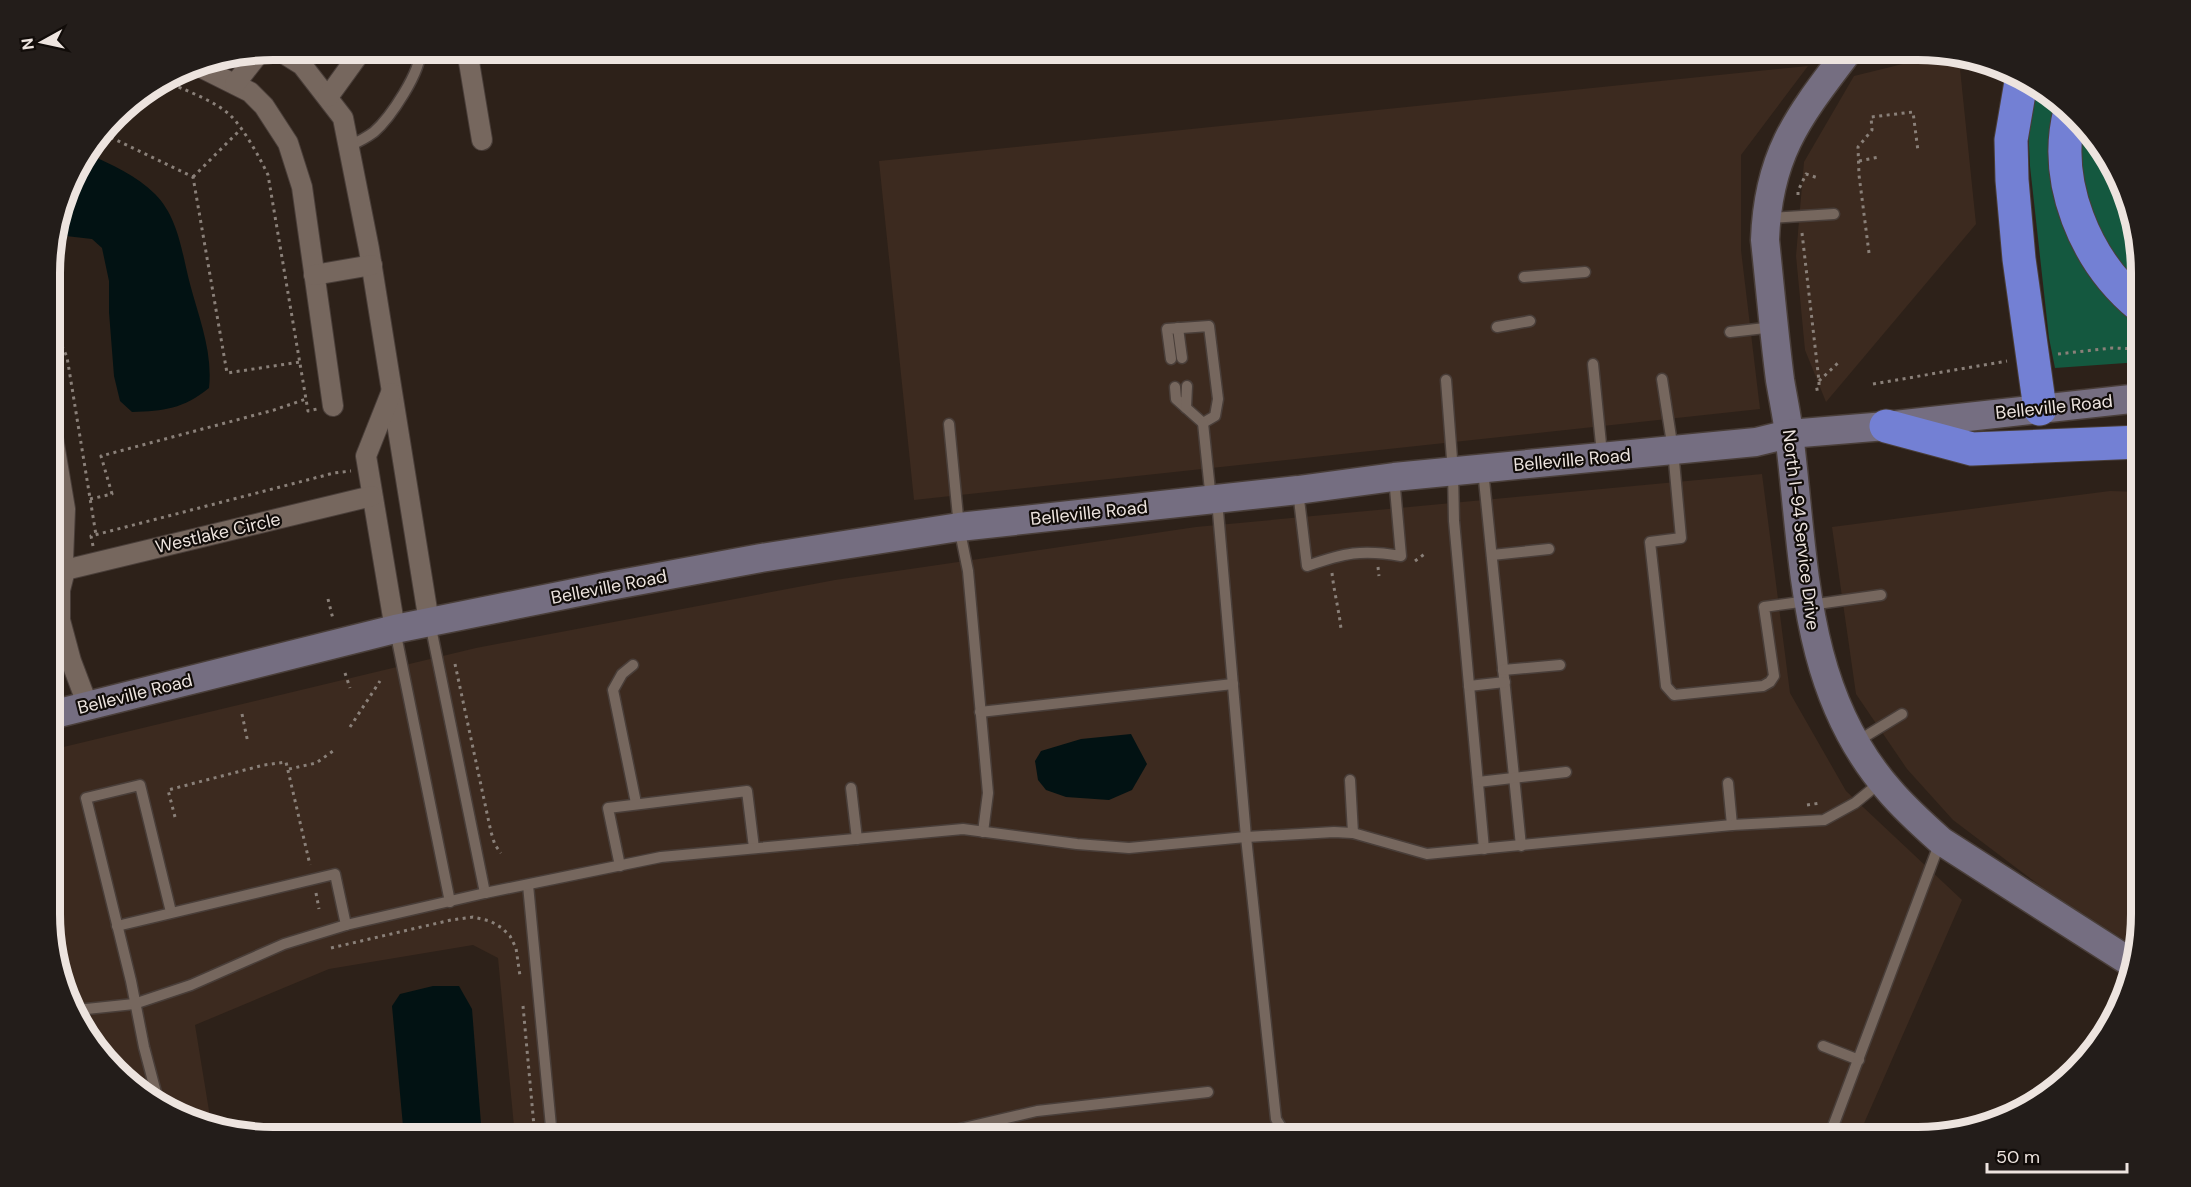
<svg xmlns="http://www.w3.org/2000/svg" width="2191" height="1187" font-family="'DM Sans',sans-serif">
  <rect width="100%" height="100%" fill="#2d2119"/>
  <!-- built -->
  <g fill="#3c2a1f">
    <path d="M 1939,55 L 1959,59 L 1976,224 L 1826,402 L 1805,350 L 1796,256 L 1804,162 L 1854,76 Z"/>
    <path d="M 1808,66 L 1741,155 L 1741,250 L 1760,409 L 914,500 L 879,161 Z"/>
    <path d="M 1762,474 L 1790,693 L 1846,791 L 1962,900 L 1858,1137 L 515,1137 L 498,958 L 473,945 L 329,969 L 195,1025 L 211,1123 L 174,1114 L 126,1082 L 87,1038 L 51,943 L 51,750 L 476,648 L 835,580 L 1196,527 Z"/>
    <path d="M 2110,491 L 2140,492 L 2141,914 L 2134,946 L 2043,888 L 1953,820 L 1907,769 L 1856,694 L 1832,527 Z"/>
  </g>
  <!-- green -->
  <g fill="#14583f">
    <path d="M 2034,84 L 2061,103 L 2055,132 L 2140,319 L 2140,362 L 2055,368 L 2049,338 L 2030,166 L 2028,125 Z"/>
    <path d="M 2082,124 L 2104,149 L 2140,245 L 2140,288 C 2112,258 2085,216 2082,175 C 2080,158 2082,140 2082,124 Z"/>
  </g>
  <!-- water -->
  <g fill="#021213">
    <path d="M 88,154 C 111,164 137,176 155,194 C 179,218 182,254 190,284 C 199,318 213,352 209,388 C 183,409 164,411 132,412 L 120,401 L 114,376 L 109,312 L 109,281 L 102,248 L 92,239 L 66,236 L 55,238 L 73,174 Z"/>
    <path d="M 1131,734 L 1147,764 L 1132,790 L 1109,800 L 1066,797 L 1046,790 L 1038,780 L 1035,761 L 1041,751 L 1081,739 Z"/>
    <path d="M 433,986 L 459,986 L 472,1009 L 482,1137 L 404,1137 L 392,1006 L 400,994 Z"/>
  </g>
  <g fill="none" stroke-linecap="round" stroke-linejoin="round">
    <defs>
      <g id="lane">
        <path d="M 349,146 C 358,142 366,138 374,132 C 390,118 422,71 420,50"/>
        <path d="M 1769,218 L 1834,214"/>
        <path d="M 1524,277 L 1585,272"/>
        <path d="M 1497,327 L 1530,321"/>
        <path d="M 1178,328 L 1182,358"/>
        <path d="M 1730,332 L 1774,327"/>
        <path d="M 1171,359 L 1167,329 L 1209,326 L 1218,399 L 1215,416 L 1203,423 L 1176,399 L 1175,387"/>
        <path d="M 1593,364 L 1602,454"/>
        <path d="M 1662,379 L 1673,450 L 1681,538 L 1650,542 L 1666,686 L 1674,695 L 1763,686 L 1770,682 L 1774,676 L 1764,607 L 1807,601"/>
        <path d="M 1446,380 L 1453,472 L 1454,521 L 1484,849"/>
        <path d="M 1186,408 L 1187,386"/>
        <path d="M 1203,423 L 1211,500"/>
        <path d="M 949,424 L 959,527 L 968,571 L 988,793 L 983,832"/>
        <path d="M 1483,470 L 1521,846"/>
        <path d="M 1298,491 L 1307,566 C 1344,553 1362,549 1401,556 L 1394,477"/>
        <path d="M 1217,500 L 1246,837 L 1276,1119 L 1287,1137"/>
        <path d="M 1492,555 L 1549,549"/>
        <path d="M 1810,605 L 1881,595"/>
        <path d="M 430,623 L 485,893"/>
        <path d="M 395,630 L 450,902"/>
        <path d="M 633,665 L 622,674 L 613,690 L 636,803"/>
        <path d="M 1503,670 L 1560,665"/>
        <path d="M 1469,686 L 1505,682"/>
        <path d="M 980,712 L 1233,684"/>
        <path d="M 1856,742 L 1902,714"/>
        <path d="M 1350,780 L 1353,833"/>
        <path d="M 1478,782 L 1566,772"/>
        <path d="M 1728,783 L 1732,825"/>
        <path d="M 851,788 L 857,839"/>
        <path d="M 620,866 L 608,808 L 747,791 L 754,848"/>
        <path d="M 528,885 L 552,1137"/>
        <path d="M 117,926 L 335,874 L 346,925"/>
        <path d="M 77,1010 L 134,1004 L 191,985 L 284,944 L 346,925 L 485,893 L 661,857 L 963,829 L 1077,844 L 1129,848 L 1246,837 L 1334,832 L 1353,833 L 1427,854 L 1732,825 L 1824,820 L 1855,803 L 1882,781"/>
        <path d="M 1823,1046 L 1859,1060"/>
        <path d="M 159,1104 L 144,1047 L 131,981 L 86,798 L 140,785 L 171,912"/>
        <path d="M 925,1137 L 1037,1111 L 1208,1092"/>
        <path d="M 1829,1137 L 1940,842"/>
      </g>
      <g id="street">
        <path d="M 278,50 L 302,65 L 343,118 L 369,249 L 429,622"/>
        <path d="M 467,50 L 482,140"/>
        <path d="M 196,65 L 250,92 L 264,106 L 288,143 L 302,187 L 333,406"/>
        <path d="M 235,84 L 260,52"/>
        <path d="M 328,97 L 362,50"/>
        <path d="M 314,275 L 372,265"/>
        <path d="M 391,393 L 366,456 L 395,629"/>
        <path d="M 50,420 L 65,509 L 63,560 L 65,570 L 60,590 L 60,620 L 71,661 L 88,706"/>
        <path d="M 65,570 L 372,496"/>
      </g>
      <g id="secondary">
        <path d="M 1849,50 C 1799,116 1768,153 1765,240 C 1770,287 1774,333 1780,380 C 1783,398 1787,416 1789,434 C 1805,559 1801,689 1889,790 C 1905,809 1923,825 1941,841 L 2130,962"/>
        <path d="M 51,715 L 395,629 L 604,587 L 761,558 L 959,527 L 1298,490 L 1394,477 L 1756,442 L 1789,434 L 1886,426 L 2140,398"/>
      </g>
      <g id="highway">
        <path d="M 2022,76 L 2011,140 L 2012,180 L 2019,259 L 2040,409"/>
        <path d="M 2070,111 C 2052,181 2085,261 2140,306"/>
        <path d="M 1886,426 L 1972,449 L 2140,442"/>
      </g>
    </defs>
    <!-- lane casing -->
    <use href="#lane" stroke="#493e39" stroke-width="13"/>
    <!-- street casing -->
    <use href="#street" stroke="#493e39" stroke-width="22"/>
    <!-- secondary casing -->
    <use href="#secondary" stroke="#493e39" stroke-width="31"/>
    <!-- highway casing -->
    <use href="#highway" stroke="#493e39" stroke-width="35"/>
    <!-- path -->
    <g stroke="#8a8079" stroke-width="3" stroke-dasharray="3 4.5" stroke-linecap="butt">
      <path d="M 165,81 C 184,90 216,101 231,116 C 244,129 260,158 268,175 L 308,411 L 317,409"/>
      <path d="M 104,134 L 193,177 L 227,373 L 300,362"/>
      <path d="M 1859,161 L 1879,157"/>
      <path d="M 193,177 L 240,130"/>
      <path d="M 1798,195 L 1798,191 L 1806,174 L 1818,178"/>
      <path d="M 1802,233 L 1819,381 L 1819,389 L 1813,390"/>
      <path d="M 1869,253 L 1859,175 L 1858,147 L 1872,130 L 1871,117 L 1913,112 L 1918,151"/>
      <path d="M 50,267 L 53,275"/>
      <path d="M 56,324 L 60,342 L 67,357 L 96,535"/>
      <path d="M 50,344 L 60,342"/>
      <path d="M 2058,354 L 2112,348 L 2140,349"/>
      <path d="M 1819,381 L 1838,363"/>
      <path d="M 1873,384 L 2007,361"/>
      <path d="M 90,499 L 112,494 L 101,456 L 274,410 L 306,399"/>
      <path d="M 93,546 L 91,536 L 334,473 L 351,471"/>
      <path d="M 1415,561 L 1426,553"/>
      <path d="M 1378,567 L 1379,576"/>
      <path d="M 1332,573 C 1334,592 1339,610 1341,629"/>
      <path d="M 328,599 L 333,619"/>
      <path d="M 455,664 L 491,832 L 495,845 L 501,853"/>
      <path d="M 345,673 L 350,688"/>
      <path d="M 242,714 L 248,743"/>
      <path d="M 350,727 L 380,681"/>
      <path d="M 289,769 L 316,763 L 336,749"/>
      <path d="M 1807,805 L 1820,803"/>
      <path d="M 175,817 L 168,790 L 264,765 L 286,762 L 310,865"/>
      <path d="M 316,893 L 319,909"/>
      <path d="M 331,948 L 451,920 L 473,917 L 490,921 L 502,928 L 510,936 L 516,948 L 520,976"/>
      <path d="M 523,1006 L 535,1137"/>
    </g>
    <!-- lane -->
    <use href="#lane" stroke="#76675e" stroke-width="10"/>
    <!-- street -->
    <use href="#street" stroke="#76675e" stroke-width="20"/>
    <!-- secondary -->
    <use href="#secondary" stroke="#756e81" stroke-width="28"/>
    <!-- highway -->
    <use href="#highway" stroke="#7380d4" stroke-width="33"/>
  </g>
  <g text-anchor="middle" stroke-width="4.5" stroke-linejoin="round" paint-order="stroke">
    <!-- street labels -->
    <g font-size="18" fill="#ede4df" stroke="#110c09">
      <text transform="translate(2054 407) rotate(-6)" y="6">Belleville Road</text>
      <text transform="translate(1572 460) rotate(-5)" y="6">Belleville Road</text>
      <text transform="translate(1089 513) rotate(-6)" y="6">Belleville Road</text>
      <text transform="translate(1801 530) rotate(83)" y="6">North I-94 Service Drive</text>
      <text transform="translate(218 533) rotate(-13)" y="6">Westlake Circle</text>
      <text transform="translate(609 587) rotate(-11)" y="6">Belleville Road</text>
      <text transform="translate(135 694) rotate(-14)" y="6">Belleville Road</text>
    </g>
  </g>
  <!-- crop -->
  <path d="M0 0H2191V1187H0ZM273 60H1918A213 213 0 0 1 2131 273V914A213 213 0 0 1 1918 1127H273A213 213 0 0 1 60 914V273A213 213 0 0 1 273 60Z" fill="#231d1a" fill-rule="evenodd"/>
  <path fill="none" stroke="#ede4df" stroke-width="8" d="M273 60H1918A213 213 0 0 1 2131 273V914A213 213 0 0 1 1918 1127H273A213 213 0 0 1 60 914V273A213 213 0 0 1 273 60Z"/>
  <!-- north arrow -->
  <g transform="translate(42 42) rotate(262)" stroke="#110c09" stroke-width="4.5" paint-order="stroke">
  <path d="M0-4.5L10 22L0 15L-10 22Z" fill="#ede4df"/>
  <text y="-9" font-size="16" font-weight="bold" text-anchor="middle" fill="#ede4df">N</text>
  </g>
  <!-- scale -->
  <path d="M1987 1163v9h140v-9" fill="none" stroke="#ede4df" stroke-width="3"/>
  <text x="1996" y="1163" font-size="18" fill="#ede4df" stroke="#110c09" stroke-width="4.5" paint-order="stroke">50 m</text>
</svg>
